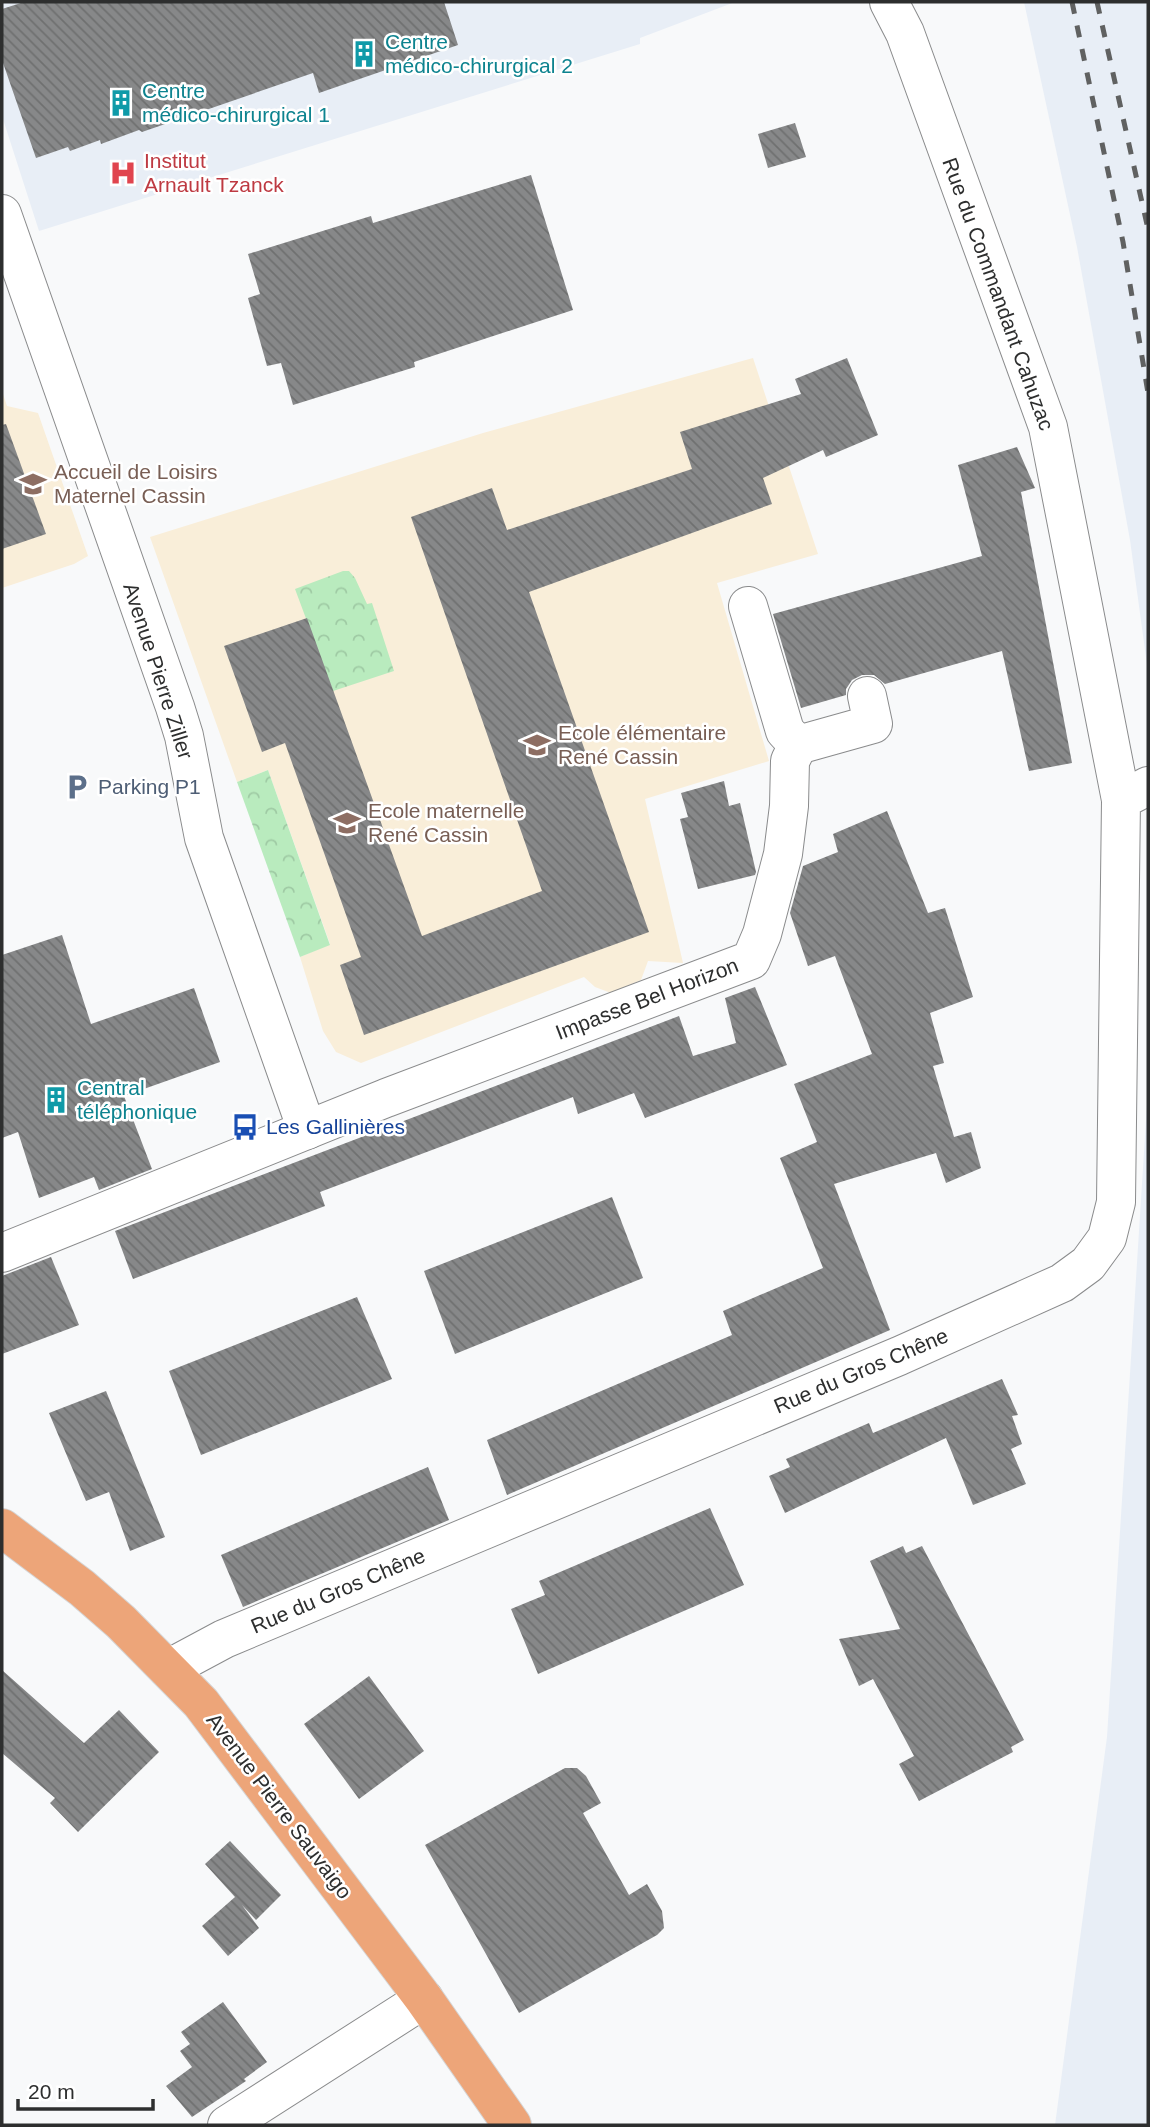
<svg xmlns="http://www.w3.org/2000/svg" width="1150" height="2127" font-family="Helvetica,sans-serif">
  <defs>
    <pattern id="park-crowns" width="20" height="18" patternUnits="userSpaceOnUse" patternTransform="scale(1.75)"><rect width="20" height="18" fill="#b9ebbe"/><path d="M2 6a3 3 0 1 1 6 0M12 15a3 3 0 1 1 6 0" fill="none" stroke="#9fcaa4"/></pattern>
    <pattern id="building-back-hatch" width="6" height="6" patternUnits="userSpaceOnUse" patternTransform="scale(1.75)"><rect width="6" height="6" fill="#878889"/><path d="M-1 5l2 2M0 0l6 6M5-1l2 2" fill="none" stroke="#6f7070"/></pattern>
  </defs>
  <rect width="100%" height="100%" fill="#f8f9fa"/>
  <!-- built -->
  <g fill="#e8eef6">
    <path d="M 2,2 L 735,2 L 640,38 L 640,44 L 39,231 L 2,116 Z"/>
    <path d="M 1024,2 L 1148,2 L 1148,672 L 1130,540 L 1077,247 Z"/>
    <path d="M 1148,1089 L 1148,2125 L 1055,2125 L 1107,1737 Z"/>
  </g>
  <!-- education -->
  <g fill="#f9eed9">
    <path d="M 753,358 L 818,554 L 717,583 L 769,761 L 645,799 L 683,963 L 648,961 L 641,980 L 611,993 L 595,987 L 584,977 L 361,1063 L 336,1052 L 323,1031 L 300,957 L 330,944 L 268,770 L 237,782 L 150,537 L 483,433 Z"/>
    <path d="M 2,391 L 7,406 L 38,413 L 88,556 L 74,564 L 2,588 Z"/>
  </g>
  <!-- park -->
  <g fill="url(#park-crowns)">
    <path d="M 343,571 L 349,571 L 355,578 L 367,604 L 372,603 L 394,671 L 333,691 L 295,589 Z"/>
    <path d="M 268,770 L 330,945 L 300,957 L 237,782 Z"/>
  </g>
  <!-- building -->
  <g fill="url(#building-back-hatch)">
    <path d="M 24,2 L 444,2 L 458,45 L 319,93 L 313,73 L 142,132 L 139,130 L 101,144 L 100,140 L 70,151 L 68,147 L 36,158 L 2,60 L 2,9 Z"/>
    <path d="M 795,123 L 806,157 L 768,168 L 758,134 Z"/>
    <path d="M 531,175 L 573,310 L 414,362 L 415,367 L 293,405 L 281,363 L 267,366 L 248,298 L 260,294 L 248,254 L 371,216 L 373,223 Z"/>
    <path d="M 847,358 L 878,435 L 826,457 L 823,450 L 763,478 L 772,504 L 529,592 L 649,932 L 364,1035 L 340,965 L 361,957 L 285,743 L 262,752 L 224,646 L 307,618 L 422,936 L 542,891 L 411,517 L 492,488 L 507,530 L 692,469 L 680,432 L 801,394 L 795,379 Z"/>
    <path d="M 6,424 L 46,534 L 2,549 L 2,425 Z"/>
    <path d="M 1017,447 L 1035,488 L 1021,492 L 1072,763 L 1029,771 L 1002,651 L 885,684 L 874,675 L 862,675 L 852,680 L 846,689 L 846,695 L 801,708 L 773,614 L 982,556 L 958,465 Z"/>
    <path d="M 724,781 L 729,806 L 740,803 L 756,872 L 755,875 L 698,889 L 680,819 L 688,817 L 681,793 Z"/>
    <path d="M 887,811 L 928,913 L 945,908 L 973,997 L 930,1013 L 944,1063 L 933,1066 L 954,1137 L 971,1132 L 981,1168 L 946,1183 L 936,1153 L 834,1184 L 890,1330 L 507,1495 L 487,1440 L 732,1335 L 723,1311 L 823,1268 L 780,1158 L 817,1142 L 794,1084 L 872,1054 L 835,956 L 808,966 L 790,913 L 803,866 L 838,852 L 833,834 Z"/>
    <path d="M 62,935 L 91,1024 L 194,988 L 220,1062 L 124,1096 L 152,1169 L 99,1190 L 94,1177 L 39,1198 L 18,1132 L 2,1138 L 2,955 Z"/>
    <path d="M 755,987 L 787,1065 L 645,1118 L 634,1093 L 578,1114 L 573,1097 L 320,1192 L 325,1206 L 133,1279 L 115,1231 L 679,1016 L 693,1056 L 736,1043 L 725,998 Z"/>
    <path d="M 612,1197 L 643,1278 L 455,1354 L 424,1271 Z"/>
    <path d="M 51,1257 L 79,1325 L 2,1354 L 2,1276 Z"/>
    <path d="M 357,1297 L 392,1379 L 201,1455 L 169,1371 Z"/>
    <path d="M 1002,1379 L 1018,1415 L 1012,1416 L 1022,1444 L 1011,1449 L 1026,1484 L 973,1505 L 946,1438 L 785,1513 L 769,1476 L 790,1467 L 786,1459 L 869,1423 L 873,1433 Z"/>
    <path d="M 106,1391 L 165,1537 L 130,1551 L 109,1492 L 86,1501 L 49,1413 Z"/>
    <path d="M 428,1467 L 449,1520 L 243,1607 L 221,1555 Z"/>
    <path d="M 710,1508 L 744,1585 L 538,1674 L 511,1609 L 545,1595 L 539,1581 Z"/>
    <path d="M 903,1546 L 906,1553 L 922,1546 L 1024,1740 L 1011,1747 L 1013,1752 L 919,1801 L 899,1764 L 914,1756 L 873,1679 L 859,1686 L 839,1639 L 900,1629 L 870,1561 Z"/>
    <path d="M 2,1670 L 84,1743 L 119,1710 L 159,1752 L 78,1832 L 50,1803 L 55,1798 L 2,1753 Z"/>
    <path d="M 369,1676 L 424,1751 L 359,1799 L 304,1724 Z"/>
    <path d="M 565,1768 L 577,1768 L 586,1776 L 601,1803 L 583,1813 L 629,1895 L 647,1884 L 662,1911 L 664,1928 L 657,1935 L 519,2013 L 425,1845 Z"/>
    <path d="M 230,1841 L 281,1895 L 256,1920 L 242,1905 L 259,1928 L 228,1956 L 202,1926 L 235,1897 L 205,1864 Z"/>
    <path d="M 223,2002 L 267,2062 L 244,2079 L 246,2081 L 192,2117 L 166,2086 L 192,2067 L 180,2051 L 190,2044 L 181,2032 Z"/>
  </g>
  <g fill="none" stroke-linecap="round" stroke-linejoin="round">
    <defs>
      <g id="minor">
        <path d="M 889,2 L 905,33 L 1048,427 L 1121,800"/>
        <path d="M 2,214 L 175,707 L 184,736 L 204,838 L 307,1130"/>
        <path d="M 748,606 L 785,731 L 798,745"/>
        <path d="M 2,1253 L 386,1098 L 751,960 L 762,934 L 783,854 L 789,806 L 790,761 L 798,745 L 873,724 L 867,696"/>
        <path d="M 168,1669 L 224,1639 L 899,1356 L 1062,1283 L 1088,1264 L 1107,1238 L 1116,1202 L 1121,800 L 1148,786"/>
        <path d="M 227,2125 L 424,1999"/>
      </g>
      <path id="major" d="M 2,1528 L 82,1588 L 121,1622 L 201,1703 L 424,1999 L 512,2125"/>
    </defs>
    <!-- minor casing -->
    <use href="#minor" stroke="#8a8b8c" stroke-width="40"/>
    <!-- major casing -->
    <use href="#major" stroke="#d5d5d5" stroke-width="40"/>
    <!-- minor -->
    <use href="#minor" stroke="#fff" stroke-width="38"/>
    <!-- major -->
    <use href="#major" stroke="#eda579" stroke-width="38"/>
    <!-- rail -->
    <g stroke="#606161" stroke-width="5" stroke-dasharray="12 12" stroke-linecap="butt">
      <path d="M 1072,2 L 1123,242 L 1148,393"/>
      <path d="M 1097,2 L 1148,229"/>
    </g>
  </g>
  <!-- icons -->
  <defs>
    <symbol id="building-bare" viewBox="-9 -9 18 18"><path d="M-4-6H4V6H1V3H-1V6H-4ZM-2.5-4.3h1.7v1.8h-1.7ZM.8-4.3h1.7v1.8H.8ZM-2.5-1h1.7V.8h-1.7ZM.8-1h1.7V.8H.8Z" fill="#0f9aa8" stroke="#fff" stroke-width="2.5" paint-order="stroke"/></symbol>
    <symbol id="hospital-bare" viewBox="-9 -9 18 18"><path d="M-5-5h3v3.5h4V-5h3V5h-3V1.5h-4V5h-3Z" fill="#e0444e" stroke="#fff" stroke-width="2.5" paint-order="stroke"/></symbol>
    <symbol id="school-bare" viewBox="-9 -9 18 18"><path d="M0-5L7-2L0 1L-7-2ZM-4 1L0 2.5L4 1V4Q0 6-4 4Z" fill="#8d6e63" stroke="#fff" stroke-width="2.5" paint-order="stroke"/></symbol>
    <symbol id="parking-bare" viewBox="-9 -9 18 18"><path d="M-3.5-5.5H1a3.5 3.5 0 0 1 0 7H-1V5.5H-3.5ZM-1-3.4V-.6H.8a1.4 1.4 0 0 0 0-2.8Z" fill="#5c6f8a" stroke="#fff" stroke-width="2.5" paint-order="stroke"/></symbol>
    <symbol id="bus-bare" viewBox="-9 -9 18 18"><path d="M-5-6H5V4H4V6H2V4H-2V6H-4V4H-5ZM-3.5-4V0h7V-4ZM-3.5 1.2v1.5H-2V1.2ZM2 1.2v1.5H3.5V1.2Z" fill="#1a4fb4" stroke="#fff" stroke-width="2.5" paint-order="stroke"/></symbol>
  </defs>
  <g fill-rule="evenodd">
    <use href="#building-bare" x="345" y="35" width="38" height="38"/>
    <use href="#building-bare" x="102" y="84" width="38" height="38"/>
    <use href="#hospital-bare" x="104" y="154" width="38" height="38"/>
    <use href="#school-bare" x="14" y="465" width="38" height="38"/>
    <use href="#school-bare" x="518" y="726" width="38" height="38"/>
    <use href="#parking-bare" x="58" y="768" width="38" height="38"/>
    <use href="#school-bare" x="328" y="804" width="38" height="38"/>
    <use href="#building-bare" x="37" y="1081" width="38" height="38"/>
    <use href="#bus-bare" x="226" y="1108" width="38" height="38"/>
  </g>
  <g text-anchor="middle" stroke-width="5" stroke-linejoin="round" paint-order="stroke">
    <!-- culture labels -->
    <g font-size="21" fill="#0d838f" stroke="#fff" text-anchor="start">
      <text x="385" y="49">Centre<tspan x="385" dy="24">médico-chirurgical 2</tspan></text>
      <text x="142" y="98">Centre<tspan x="142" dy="24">médico-chirurgical 1</tspan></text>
      <text x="77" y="1095">Central<tspan x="77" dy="24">téléphonique</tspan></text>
    </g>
    <!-- health labels -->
    <g font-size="21" fill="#be3a42" stroke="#fff" text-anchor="start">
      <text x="144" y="168">Institut<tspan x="144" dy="24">Arnault Tzanck</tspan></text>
    </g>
    <!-- street labels -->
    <g font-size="21" fill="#2d2e2e" stroke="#fff">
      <text transform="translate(998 294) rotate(70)" y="7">Rue du Commandant Cahuzac</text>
      <text transform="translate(158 671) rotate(72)" y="7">Avenue Pierre Ziller</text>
      <text transform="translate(647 999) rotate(-21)" y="7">Impasse Bel Horizon</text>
      <text transform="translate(861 1371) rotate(-23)" y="7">Rue du Gros Chêne</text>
      <text transform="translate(338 1591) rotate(-23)" y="7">Rue du Gros Chêne</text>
      <text transform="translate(279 1806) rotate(53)" y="7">Avenue Pierre Sauvaigo</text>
    </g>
    <!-- education labels -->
    <g font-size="21" fill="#785e54" stroke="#fff" text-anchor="start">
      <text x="54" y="479">Accueil de Loisirs<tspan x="54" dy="24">Maternel Cassin</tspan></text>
      <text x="558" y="740">Ecole élémentaire<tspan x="558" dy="24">René Cassin</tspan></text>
      <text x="368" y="818">Ecole maternelle<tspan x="368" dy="24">René Cassin</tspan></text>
    </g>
    <!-- service labels -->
    <g font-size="21" fill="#4e5e75" stroke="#fff" text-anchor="start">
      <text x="98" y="794">Parking P1</text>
    </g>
    <!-- transit labels -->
    <g font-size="21" fill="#164399" stroke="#fff" text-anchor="start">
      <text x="266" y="1134">Les Gallinières</text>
    </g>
  </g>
  <!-- border -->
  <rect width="1150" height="2127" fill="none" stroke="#2d2e2e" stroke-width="7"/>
  <!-- scale -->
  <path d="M18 2099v10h135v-10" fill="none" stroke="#2d2e2e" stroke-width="3.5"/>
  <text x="28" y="2099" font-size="21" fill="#2d2e2e" stroke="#ffffff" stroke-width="5" paint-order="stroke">20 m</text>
</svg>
